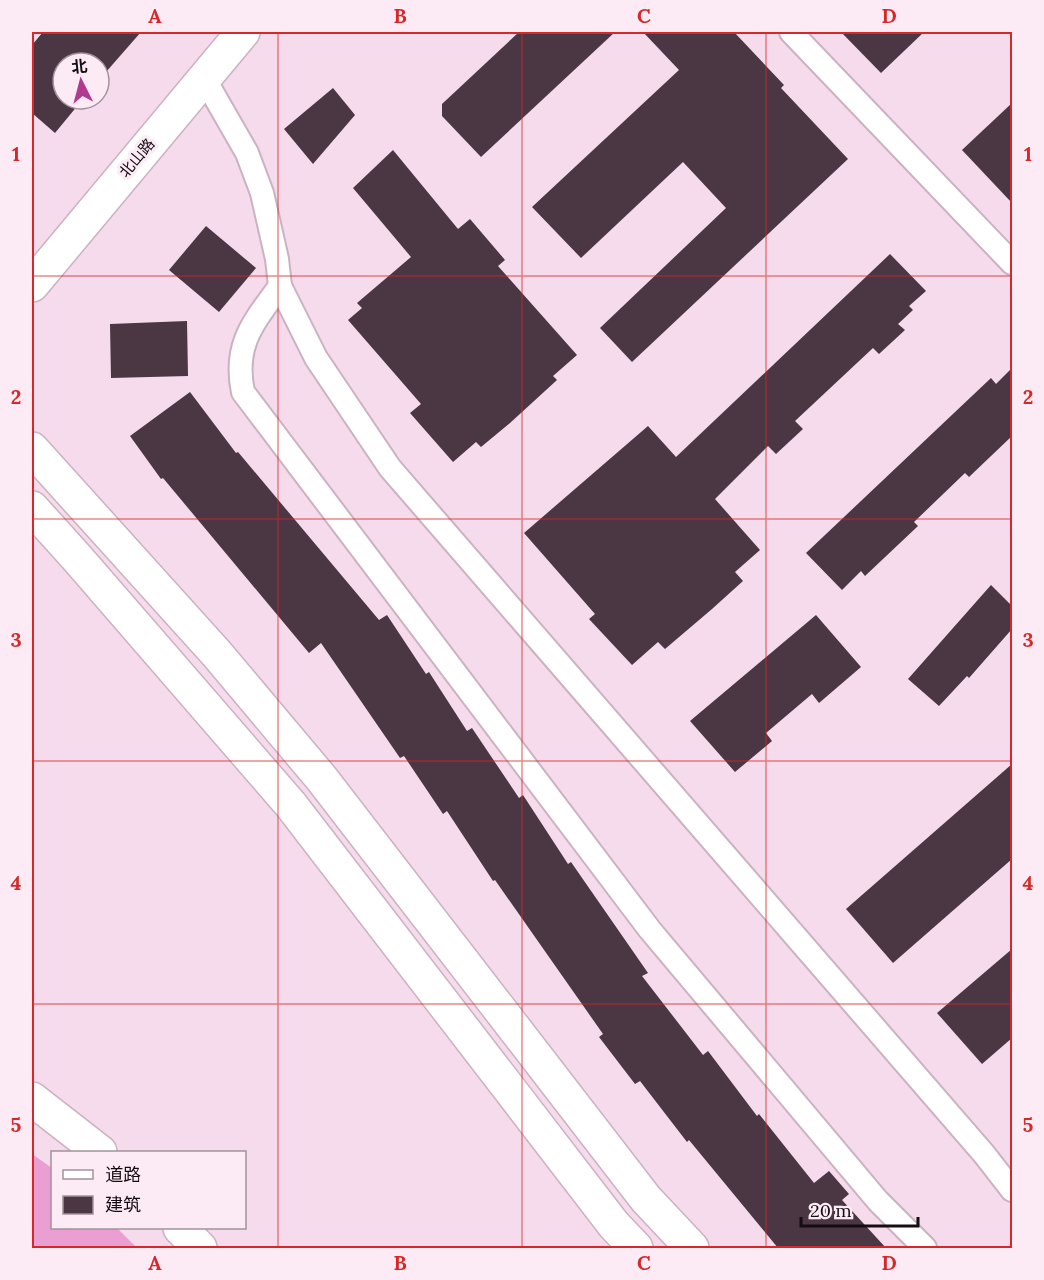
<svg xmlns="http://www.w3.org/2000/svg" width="1044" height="1280" font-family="Lora,'Noto Sans SC',serif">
  <rect width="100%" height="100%" fill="#f5dbeb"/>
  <!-- water -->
  <path fill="#eb9ed1" d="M 32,1154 L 52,1168 L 52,1228 L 117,1228 L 137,1248 L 32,1248 Z"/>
  <!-- building -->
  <g fill="#4b3643">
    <path d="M 43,32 L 141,32 L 99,80 L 99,63 L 63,63 L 63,99 L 83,99 L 55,133 L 32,113 L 32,45 Z"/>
    <path d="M 519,32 L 615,32 L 481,157 L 442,116 L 442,104 Z"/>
    <path d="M 643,32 L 734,32 L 784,85 L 781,88 L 848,159 L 632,362 L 600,328 L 726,208 L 683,162 L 581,258 L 532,207 L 679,70 Z"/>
    <path d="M 841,32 L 924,32 L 881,73 Z"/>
    <path d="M 333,88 L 355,115 L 313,164 L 284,129 Z"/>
    <path d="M 1012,103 L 1012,203 L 962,150 Z"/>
    <path d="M 393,150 L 458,229 L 470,219 L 505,260 L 498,266 L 577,355 L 553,376 L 557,380 L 510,423 L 481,447 L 476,442 L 453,462 L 410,413 L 421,404 L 348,320 L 362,308 L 357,303 L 411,257 L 353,188 Z"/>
    <path d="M 206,226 L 256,268 L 219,312 L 169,270 Z"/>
    <path d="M 890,254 L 926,291 L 909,306 L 913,310 L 898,324 L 905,330 L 879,354 L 873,348 L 795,421 L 803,429 L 776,454 L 768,446 L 715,499 L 760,550 L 735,572 L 743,581 L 712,609 L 665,649 L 658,642 L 632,665 L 589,619 L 595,614 L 524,533 L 648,426 L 676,457 Z"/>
    <path d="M 187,321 L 188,376 L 111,378 L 110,324 Z"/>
    <path d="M 1012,368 L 1012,436 L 969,477 L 965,473 L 914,522 L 918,526 L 865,576 L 861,571 L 842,590 L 806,553 L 991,378 L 996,384 Z"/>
    <path d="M 190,392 L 236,453 L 238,452 L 379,620 L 387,615 L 426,674 L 429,672 L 467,731 L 472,728 L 519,798 L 523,795 L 568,864 L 571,862 L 648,973 L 642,976 L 703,1055 L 708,1051 L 757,1116 L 759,1114 L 814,1183 L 829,1171 L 849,1194 L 842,1200 L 886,1248 L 778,1248 L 689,1140 L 687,1142 L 640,1081 L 635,1084 L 599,1037 L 603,1034 L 495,880 L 493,881 L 447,811 L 443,814 L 404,756 L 400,758 L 321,643 L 309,653 L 163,478 L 161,479 L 130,436 Z"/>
    <path d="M 991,585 L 1012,606 L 1012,629 L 969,678 L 967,676 L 939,706 L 908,679 Z"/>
    <path d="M 816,615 L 861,667 L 819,703 L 812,694 L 766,733 L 772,741 L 735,772 L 690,721 Z"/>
    <path d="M 1012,764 L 1012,859 L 893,963 L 846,909 Z"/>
    <path d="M 1012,949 L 1012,1038 L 982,1064 L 937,1013 Z"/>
  </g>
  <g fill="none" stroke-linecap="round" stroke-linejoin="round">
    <defs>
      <g id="service">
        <path d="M 791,32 L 1012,263"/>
        <path d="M 204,78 L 247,153 L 262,193 L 277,259 L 280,286 L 316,358 L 390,468 L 984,1154 L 1012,1190"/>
        <path d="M 280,286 C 254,322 233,344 243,392 L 650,930 L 878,1201 L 925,1248"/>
      </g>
      <g id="minor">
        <path d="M 32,1099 L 100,1152"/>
        <path d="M 180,1228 L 200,1248"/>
      </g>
      <g id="tertiary">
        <path d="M 32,285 L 243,32"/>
        <path d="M 32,449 L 217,654 L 322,779 L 646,1199 L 692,1248"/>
        <path d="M 32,508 L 78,559 L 291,805 L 614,1225 L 636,1248"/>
      </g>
    </defs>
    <!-- service casing -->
    <use href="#service" stroke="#cbb2c2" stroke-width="26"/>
    <!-- minor casing -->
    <use href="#minor" stroke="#cbb2c2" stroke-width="36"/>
    <!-- tertiary casing -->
    <use href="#tertiary" stroke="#cbb2c2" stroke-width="36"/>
    <!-- service -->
    <use href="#service" stroke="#fff" stroke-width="22"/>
    <!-- minor -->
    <use href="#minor" stroke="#fff" stroke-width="33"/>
    <!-- tertiary -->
    <use href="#tertiary" stroke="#fff" stroke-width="33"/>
  </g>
  <!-- grid -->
  <path fill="none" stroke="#d62828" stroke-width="1.5" stroke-opacity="0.55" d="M 278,32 L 278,1248M 522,32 L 522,1248M 766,32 L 766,1248M 32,276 L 1012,276M 32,519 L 1012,519M 32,761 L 1012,761M 32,1004 L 1012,1004"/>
  <g text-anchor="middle" stroke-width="6" stroke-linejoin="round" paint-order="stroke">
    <!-- street labels -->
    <g font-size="15" fill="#150d12" stroke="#fcebf5">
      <text transform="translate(137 158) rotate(-50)" y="5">北山路</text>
    </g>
  </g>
  <!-- border -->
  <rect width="1044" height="1280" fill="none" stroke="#fcebf5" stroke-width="66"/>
  <!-- legend -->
  <rect x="51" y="1151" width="195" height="78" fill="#fcebf5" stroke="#a0929a" stroke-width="1.5"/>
  <rect x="63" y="1170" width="30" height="9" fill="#ffffff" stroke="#a0929a" stroke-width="1.5"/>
  <text x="105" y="1181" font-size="18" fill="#150d12">道路</text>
  <rect x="63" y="1196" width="30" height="18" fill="#4b3643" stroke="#a0929a" stroke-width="1.5"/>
  <text x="105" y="1211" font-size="18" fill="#150d12">建筑</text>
  <!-- north arrow -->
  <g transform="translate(81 81) rotate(354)"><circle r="28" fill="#fcebf5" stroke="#a0929a" stroke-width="1.5"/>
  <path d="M0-4.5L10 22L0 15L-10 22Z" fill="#b13a91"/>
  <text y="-9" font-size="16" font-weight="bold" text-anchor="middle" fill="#150d12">北</text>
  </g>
  <!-- scale -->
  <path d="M801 1217v9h117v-9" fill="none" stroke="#150d12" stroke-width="3"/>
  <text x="810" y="1217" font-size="18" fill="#150d12" stroke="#fcebf5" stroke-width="4.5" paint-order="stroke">20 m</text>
  <rect x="33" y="33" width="978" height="1214" fill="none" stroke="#d62828" stroke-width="2"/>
  <g font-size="20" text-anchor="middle" font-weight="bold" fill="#d62828">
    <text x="155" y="23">A</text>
    <text x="400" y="23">B</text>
    <text x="644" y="23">C</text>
    <text x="889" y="23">D</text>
    <text x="16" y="161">1</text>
    <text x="1028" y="161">1</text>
    <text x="16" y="404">2</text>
    <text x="1028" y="404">2</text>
    <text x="16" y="647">3</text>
    <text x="1028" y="647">3</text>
    <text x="16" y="890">4</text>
    <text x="1028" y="890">4</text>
    <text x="16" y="1132">5</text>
    <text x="1028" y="1132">5</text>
    <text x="155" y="1270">A</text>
    <text x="400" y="1270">B</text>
    <text x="644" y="1270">C</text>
    <text x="889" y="1270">D</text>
  </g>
</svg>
